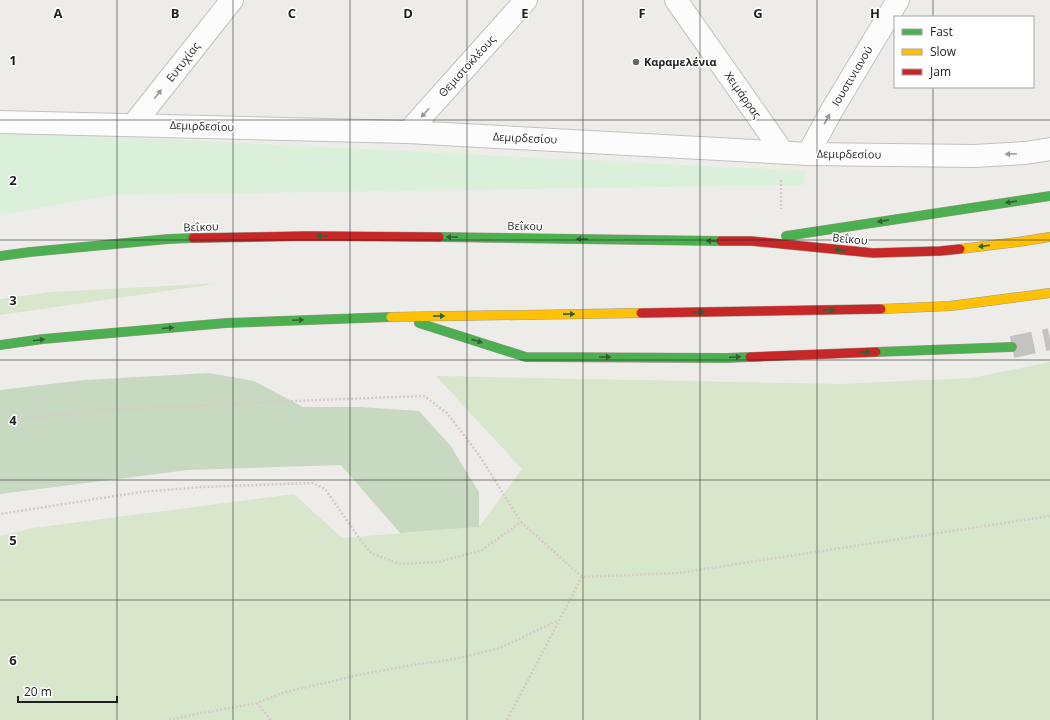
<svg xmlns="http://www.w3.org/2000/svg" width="1050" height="720" font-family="'Open Sans',sans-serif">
  <rect width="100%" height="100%" fill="#edece9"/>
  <!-- grass -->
  <g fill="#d8e6cc">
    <path d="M 222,283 L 0,315 L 0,299 L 52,292 Z"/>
    <path d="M 1050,362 L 1050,720 L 0,720 L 0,536 L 33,528 L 294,494 L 342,538 L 479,527 L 522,469 L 436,376 L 840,384 L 971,378 Z"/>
  </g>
  <!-- forest -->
  <path fill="#c8d9c1" d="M 209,373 L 254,381 L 303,407 L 361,407 L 419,411 L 450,445 L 479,492 L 479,527 L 400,533 L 341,465 L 188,470 L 0,494 L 0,390 L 84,380 Z"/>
  <!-- park -->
  <path fill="#daf0db" d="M 0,131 L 805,171 L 804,185 L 114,195 L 0,215 Z"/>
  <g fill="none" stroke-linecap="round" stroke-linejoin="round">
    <!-- primary-tunnel -->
    <path stroke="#c4c3c1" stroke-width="22" stroke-dasharray="22 11" stroke-linecap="butt" d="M 1012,347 L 1050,339"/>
    <defs>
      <g id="street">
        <path d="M 676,0 L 782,151"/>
        <path d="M 0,122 L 408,132 L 808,154 L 974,156 L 1025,153 L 1050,149"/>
        <path d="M 133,125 L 232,0"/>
        <path d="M 408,132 L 526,0"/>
        <path d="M 808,154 L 832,110 L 898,0"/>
      </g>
      <g id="fast">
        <path d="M 786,236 L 1050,196"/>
        <path d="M 439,237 L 721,241"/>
        <path d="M 0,256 L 30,252 L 168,239 L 193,238"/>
        <path d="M 419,323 L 526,357 L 726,358 L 750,357"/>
        <path d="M 0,345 L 43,339 L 226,323 L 391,317"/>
        <path d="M 876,352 L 1012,347"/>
      </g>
      <g id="slow">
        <path d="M 960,249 L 1018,242 L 1050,237"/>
        <path d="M 881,309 L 950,306 L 1050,293"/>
        <path d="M 391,317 L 641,313"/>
      </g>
      <g id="jam">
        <path d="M 193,238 L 308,236 L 439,237"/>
        <path d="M 721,241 L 751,241 L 873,253 L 940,251 L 960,249"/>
        <path d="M 641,313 L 881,309"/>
        <path d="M 750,357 L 876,352"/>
      </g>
    </defs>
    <!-- street casing -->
    <use href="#street" stroke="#c3c2c1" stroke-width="24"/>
    <!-- fast casing -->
    <use href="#fast" stroke="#a19a88" stroke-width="10"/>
    <!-- slow casing -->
    <use href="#slow" stroke="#a19a88" stroke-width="10"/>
    <!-- jam casing -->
    <use href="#jam" stroke="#a19a88" stroke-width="10"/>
    <!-- path -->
    <g stroke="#d5cbc9" stroke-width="2.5" stroke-dasharray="2 2" stroke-linecap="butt">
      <path d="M 781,180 L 781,209"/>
      <path d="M 0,421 L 104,410 L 318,400 L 424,396 L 447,413 L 479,455 L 521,522 L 482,550 L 439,562 L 400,564 L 371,553 L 362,542 L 325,489 L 313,483 L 201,487 L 141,492 L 0,514"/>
      <path d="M 521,522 L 582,577 L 678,573 L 1050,516"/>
      <path d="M 257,703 L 271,720"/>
      <path d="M 169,720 L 197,714 L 257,703 L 282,693 L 363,674 L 413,665 L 454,659 L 500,648 L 559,620"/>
      <path d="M 507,720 L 582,577"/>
    </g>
    <!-- street -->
    <use href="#street" stroke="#fcfcfc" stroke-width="22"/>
    <!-- fast -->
    <use href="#fast" stroke="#4caf50" stroke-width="9"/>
    <!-- slow -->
    <use href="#slow" stroke="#ffc107" stroke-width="9"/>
    <!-- jam -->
    <use href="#jam" stroke="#c62828" stroke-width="9"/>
  </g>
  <!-- one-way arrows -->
  <defs><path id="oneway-solid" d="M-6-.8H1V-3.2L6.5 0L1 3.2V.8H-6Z"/></defs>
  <g fill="#999">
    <use href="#oneway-solid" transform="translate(158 94) rotate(-52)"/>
    <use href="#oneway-solid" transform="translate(425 113) rotate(132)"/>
    <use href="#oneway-solid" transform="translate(827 119) rotate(-61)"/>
    <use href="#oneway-solid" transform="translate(1011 154) rotate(177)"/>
  </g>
  <g fill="#336035">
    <use href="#oneway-solid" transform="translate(1011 202) rotate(172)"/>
    <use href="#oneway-solid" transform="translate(883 221) rotate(171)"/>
    <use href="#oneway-solid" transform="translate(322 236) rotate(-179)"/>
    <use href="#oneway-solid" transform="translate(452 237) rotate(-179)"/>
    <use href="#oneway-solid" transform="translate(582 239) rotate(-179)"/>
    <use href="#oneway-solid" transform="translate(712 241) rotate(-179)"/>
    <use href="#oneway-solid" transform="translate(984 246) rotate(173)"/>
    <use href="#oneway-solid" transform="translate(840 250) rotate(-174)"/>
    <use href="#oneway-solid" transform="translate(829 310) rotate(-1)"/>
    <use href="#oneway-solid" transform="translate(699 312) rotate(-1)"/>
    <use href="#oneway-solid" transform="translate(569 314) rotate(-1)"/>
    <use href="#oneway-solid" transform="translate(439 316) rotate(-1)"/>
    <use href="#oneway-solid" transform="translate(298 320) rotate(-2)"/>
    <use href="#oneway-solid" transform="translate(168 328) rotate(-5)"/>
    <use href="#oneway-solid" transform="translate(39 340) rotate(-7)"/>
    <use href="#oneway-solid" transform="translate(477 341) rotate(18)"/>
    <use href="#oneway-solid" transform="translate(865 352) rotate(-2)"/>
    <use href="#oneway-solid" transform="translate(605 357)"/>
    <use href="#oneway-solid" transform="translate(735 357) rotate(-2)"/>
  </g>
  <!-- grid -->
  <path fill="none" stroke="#1f1f1f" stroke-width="1" stroke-opacity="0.55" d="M 117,0 L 117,720M 233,0 L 233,720M 350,0 L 350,720M 467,0 L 467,720M 583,0 L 583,720M 700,0 L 700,720M 817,0 L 817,720M 933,0 L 933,17M 933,87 L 933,720M 0,120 L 1050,120M 0,240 L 1050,240M 0,360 L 1050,360M 0,480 L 1050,480M 0,600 L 1050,600"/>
  <!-- markers -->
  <circle fill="#676766" stroke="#fff" stroke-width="1.5" cx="636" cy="62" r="4"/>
  <g text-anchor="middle" stroke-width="3" stroke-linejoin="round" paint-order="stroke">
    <!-- street labels -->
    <g font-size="11" fill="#1f1f1f" stroke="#fff">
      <text transform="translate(183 62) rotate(-52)" y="4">Ευτυχίας</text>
      <text transform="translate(467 66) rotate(-48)" y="4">Θεμιστοκλέους</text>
      <text transform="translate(852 76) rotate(-59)" y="4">Ιουστινιανού</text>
      <text transform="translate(743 95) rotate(55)" y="4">Χειμάρρας</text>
      <text transform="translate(202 126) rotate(2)" y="4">Δεμιρδεσίου</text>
      <text transform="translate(525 138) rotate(3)" y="4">Δεμιρδεσίου</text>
      <text transform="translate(849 154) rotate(1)" y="4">Δεμιρδεσίου</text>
      <text transform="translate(525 226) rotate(1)" y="4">Βεΐκου</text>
      <text transform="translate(201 227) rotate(-2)" y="4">Βεΐκου</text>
      <text transform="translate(850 239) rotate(6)" y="4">Βεΐκου</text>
    </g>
    <!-- poi labels -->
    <g font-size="11" font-weight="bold" fill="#1f1f1f" stroke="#fff" text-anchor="start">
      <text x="644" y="66">Καραμελένια</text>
    </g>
  </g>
  <g font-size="13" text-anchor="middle" font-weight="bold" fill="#1f1f1f" stroke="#fff" stroke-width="3" stroke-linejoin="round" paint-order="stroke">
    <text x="58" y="18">A</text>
    <text x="175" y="18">B</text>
    <text x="292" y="18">C</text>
    <text x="408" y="18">D</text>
    <text x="525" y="18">E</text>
    <text x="642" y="18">F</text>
    <text x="758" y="18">G</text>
    <text x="875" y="18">H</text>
    <text x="13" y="65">1</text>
    <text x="13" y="185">2</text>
    <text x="13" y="305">3</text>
    <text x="13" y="425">4</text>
    <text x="13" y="545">5</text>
    <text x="13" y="665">6</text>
  </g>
  <!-- legend -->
  <rect x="894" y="16" width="140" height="72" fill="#ffffff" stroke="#a5a5a5"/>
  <rect x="902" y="29" width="20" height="6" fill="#4caf50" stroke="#a5a5a5"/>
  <text x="930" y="36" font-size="12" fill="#1f1f1f">Fast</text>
  <rect x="902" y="49" width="20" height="6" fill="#ffc107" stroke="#a5a5a5"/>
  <text x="930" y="56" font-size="12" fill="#1f1f1f">Slow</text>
  <rect x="902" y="69" width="20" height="6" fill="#c62828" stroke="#a5a5a5"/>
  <text x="930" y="76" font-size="12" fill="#1f1f1f">Jam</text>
  <!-- scale -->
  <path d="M18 696v6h99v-6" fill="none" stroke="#1f1f1f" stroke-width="2"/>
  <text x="24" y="696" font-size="12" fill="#1f1f1f" stroke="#ffffff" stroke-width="3" paint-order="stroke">20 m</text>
</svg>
